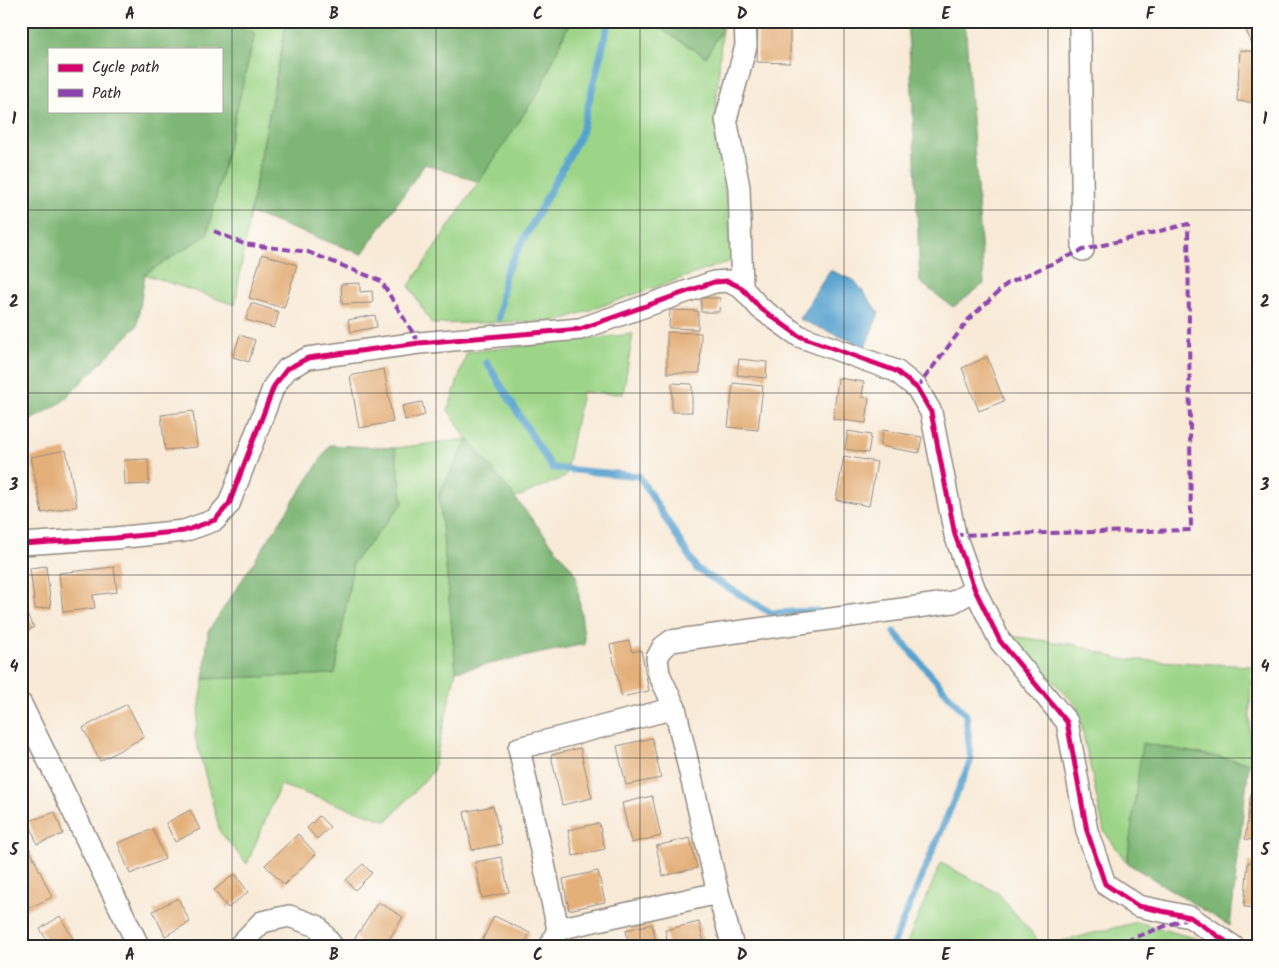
<svg xmlns="http://www.w3.org/2000/svg" width="1279" height="968" font-family="Kalam,sans-serif">
  <rect width="100%" height="100%" fill="#fdfcf7"/>
  <filter id="ink" filterUnits="userSpaceOnUse"><feTurbulence type="fractalNoise" baseFrequency=".02" numOctaves="2"/><feDisplacementMap in="SourceGraphic" scale="10" xChannelSelector="R" yChannelSelector="G"/><feConvolveMatrix kernelMatrix="1 2 1 2 8 2 1 2 1" color-interpolation-filters="sRGB"/></filter>
  <filter id="wash" filterUnits="userSpaceOnUse"><feTurbulence type="fractalNoise" baseFrequency=".0096" numOctaves="4" result="noise"/><feDisplacementMap in="SourceGraphic" scale="20" xChannelSelector="R" yChannelSelector="G"/><feGaussianBlur stdDeviation="1.12" result="paint"/><feColorMatrix in="noise" values="0 0 0 0 0 0 0 0 0 0 0 0 0 0 0 0 0 1.4 0 .05"/><feComposite in="paint" operator="in"/></filter>
  <g filter="url(#wash)">
    <rect width="100%" height="100%" fill="#f8ead7"/>
    <!-- green -->
    <g fill="#9cd587" stroke="#648059">
      <path d="M 232,21 L 277,21 L 286,26 L 250,213 L 235,305 L 144,274 L 207,235 L 255,33 L 231,23 Z"/>
      <path d="M 570,21 L 648,21 L 706,57 L 722,29 L 715,119 L 734,260 L 558,321 L 432,324 L 409,286 L 540,90 Z"/>
      <path d="M 633,334 L 623,394 L 582,392 L 565,477 L 515,498 L 468,440 L 439,494 L 456,671 L 433,771 L 387,821 L 280,785 L 247,864 L 220,832 L 195,736 L 204,679 L 335,674 L 353,563 L 403,503 L 395,448 L 467,439 L 448,410 L 467,352 Z"/>
      <path d="M 1010,636 L 1077,645 L 1120,659 L 1251,666 L 1249,763 L 1143,743 L 1127,863 L 1104,831 L 1077,706 Z"/>
      <path d="M 941,863 L 998,893 L 1043,946 L 1137,922 L 1205,941 L 1211,947 L 905,947 Z"/>
    </g>
    <!-- forest -->
    <g fill="#7db674" stroke="#547050" fill-rule="evenodd">
      <path d="M 21,21 L 226,21 L 255,33 L 207,235 L 145,274 L 137,326 L 62,402 L 21,426 ZM 49,49 L 221,49 L 221,111 L 49,111 Z"/>
      <path d="M 277,21 L 570,21 L 540,90 L 479,182 L 425,164 L 362,254 L 250,213 L 286,26 Z"/>
      <path d="M 648,21 L 722,21 L 722,29 L 706,57 Z"/>
      <path d="M 907,21 L 965,21 L 984,284 L 953,307 L 920,282 L 912,89 Z"/>
      <path d="M 468,439 L 576,574 L 585,644 L 456,671 L 439,494 Z"/>
      <path d="M 330,445 L 395,448 L 403,503 L 353,563 L 335,674 L 204,679 L 208,632 Z"/>
      <path d="M 1142,743 L 1249,763 L 1230,926 L 1127,863 Z"/>
    </g>
    <!-- water -->
    <path fill="#56a2cf" stroke="#40667d" d="M 830,270 L 855,281 L 879,313 L 865,347 L 799,319 Z"/>
    <g fill="none" stroke-linecap="round" stroke-linejoin="round">
      <!-- stream -->
      <g stroke="#56a2cf" stroke-width="7">
        <path d="M 499,318 L 505,274 L 581,134 L 609,21"/>
        <path d="M 487,363 L 552,468 L 639,476 L 697,569 L 771,613 L 817,611"/>
        <path d="M 892,947 L 971,760 L 966,715 L 894,632"/>
      </g>
    </g>
    <g id="blocks">
      <!-- building -->
      <g fill="#e4b07a">
        <path d="M 758,25 L 790,26 L 790,63 L 757,62 Z"/>
        <path d="M 1258,25 L 1258,47 L 1254,49 L 1246,30 Z"/>
        <path d="M 1240,50 L 1258,52 L 1258,103 L 1237,101 Z"/>
        <path d="M 1257,201 L 1258,201 L 1258,221 L 1251,219 Z"/>
        <path d="M 262,254 L 297,265 L 284,308 L 249,298 Z"/>
        <path d="M 360,283 L 360,292 L 372,291 L 373,303 L 342,304 L 341,284 Z"/>
        <path d="M 701,298 L 720,298 L 719,312 L 701,312 Z"/>
        <path d="M 251,303 L 279,312 L 274,328 L 246,320 Z"/>
        <path d="M 670,310 L 698,311 L 698,329 L 669,328 Z"/>
        <path d="M 375,315 L 377,327 L 351,332 L 348,320 Z"/>
        <path d="M 667,332 L 701,333 L 700,373 L 667,373 Z"/>
        <path d="M 240,335 L 255,340 L 249,362 L 233,357 Z"/>
        <path d="M 987,357 L 1004,401 L 979,411 L 962,368 Z"/>
        <path d="M 739,359 L 767,362 L 766,378 L 737,375 Z"/>
        <path d="M 384,369 L 393,422 L 359,428 L 350,376 Z"/>
        <path d="M 838,378 L 864,382 L 862,397 L 869,398 L 866,423 L 833,419 Z"/>
        <path d="M 672,383 L 692,384 L 692,412 L 672,412 Z"/>
        <path d="M 733,383 L 763,386 L 758,430 L 728,427 Z"/>
        <path d="M 422,402 L 425,415 L 405,420 L 402,406 Z"/>
        <path d="M 193,411 L 197,447 L 165,450 L 161,415 Z"/>
        <path d="M 883,430 L 922,437 L 919,453 L 880,446 Z"/>
        <path d="M 848,431 L 871,435 L 868,453 L 845,449 Z"/>
        <path d="M 66,450 L 77,506 L 42,513 L 31,457 Z"/>
        <path d="M 844,456 L 877,462 L 869,506 L 836,500 Z"/>
        <path d="M 148,459 L 149,484 L 125,485 L 124,460 Z"/>
        <path d="M 46,566 L 51,607 L 35,609 L 30,568 Z"/>
        <path d="M 114,567 L 117,592 L 93,595 L 95,608 L 63,612 L 59,573 Z"/>
        <path d="M 23,608 L 34,627 L 21,635 L 21,609 Z"/>
        <path d="M 629,641 L 632,652 L 641,650 L 649,691 L 622,697 L 610,645 Z"/>
        <path d="M 127,704 L 144,737 L 100,761 L 83,728 Z"/>
        <path d="M 652,738 L 661,778 L 626,785 L 617,746 Z"/>
        <path d="M 21,745 L 27,754 L 21,758 Z"/>
        <path d="M 580,748 L 592,798 L 562,805 L 551,755 Z"/>
        <path d="M 1251,794 L 1258,795 L 1258,841 L 1245,839 Z"/>
        <path d="M 652,796 L 661,836 L 631,843 L 622,803 Z"/>
        <path d="M 493,806 L 502,844 L 472,850 L 464,812 Z"/>
        <path d="M 190,810 L 200,829 L 175,842 L 166,823 Z"/>
        <path d="M 55,812 L 63,834 L 37,844 L 29,821 Z"/>
        <path d="M 319,816 L 330,827 L 317,839 L 307,828 Z"/>
        <path d="M 599,823 L 605,849 L 573,856 L 568,830 Z"/>
        <path d="M 153,829 L 165,859 L 130,874 L 118,843 Z"/>
        <path d="M 298,834 L 316,854 L 284,885 L 265,865 Z"/>
        <path d="M 690,838 L 697,868 L 663,876 L 656,846 Z"/>
        <path d="M 29,848 L 52,897 L 23,911 L 21,907 L 21,852 Z"/>
        <path d="M 501,857 L 509,892 L 482,898 L 475,862 Z"/>
        <path d="M 1248,862 L 1258,863 L 1258,908 L 1244,907 Z"/>
        <path d="M 363,864 L 372,873 L 355,890 L 346,880 Z"/>
        <path d="M 598,871 L 605,902 L 569,910 L 563,879 Z"/>
        <path d="M 235,874 L 248,892 L 228,908 L 214,890 Z"/>
        <path d="M 178,898 L 190,922 L 165,936 L 153,911 Z"/>
        <path d="M 378,902 L 403,917 L 384,947 L 368,947 L 355,938 Z"/>
        <path d="M 60,916 L 78,947 L 41,947 L 48,942 L 40,929 Z"/>
        <path d="M 494,916 L 530,933 L 523,947 L 479,947 Z"/>
        <path d="M 1256,917 L 1258,917 L 1258,939 L 1255,939 Z"/>
        <path d="M 699,922 L 705,947 L 669,947 L 665,930 Z"/>
        <path d="M 652,924 L 657,947 L 629,947 L 626,930 Z"/>
        <path d="M 603,940 L 604,947 L 577,947 L 577,946 Z"/>
      </g>
    </g>
  </g>
  <g filter="url(#ink)">
    <use href="#blocks" fill-opacity="0" stroke="#928a81" stroke-width="1"/>
    <g fill="none" stroke-linecap="round" stroke-linejoin="round">
      <defs>
        <g id="minor">
          <path d="M 1080,21 L 1083,250"/>
          <path d="M 742,288 L 739,187 L 726,119 L 746,46 L 745,21"/>
          <path d="M 21,544 L 115,538 L 184,531 L 215,520 L 229,504 L 274,386 L 287,369 L 308,358 L 419,343 L 580,329 L 714,282 L 728,281 L 742,288 L 760,308 L 799,336 L 896,371 L 917,388 L 931,412 L 955,535 L 975,590 L 1000,641 L 1067,722 L 1087,831 L 1105,884 L 1138,906 L 1190,917 L 1234,947"/>
          <path d="M 21,704 L 139,947"/>
          <path d="M 558,929 L 718,893"/>
          <path d="M 238,947 L 262,922 L 289,916 L 317,926 L 333,947"/>
          <path d="M 550,947 L 558,929 L 519,748 L 675,708"/>
          <path d="M 733,947 L 718,893 L 675,708 L 659,674 L 657,658 L 663,647 L 671,641 L 953,602 L 975,590"/>
        </g>
      </defs>
      <!-- minor casing -->
      <use href="#minor" stroke="#928a81" stroke-width="24"/>
      <!-- minor -->
      <use href="#minor" stroke="#fff" stroke-width="21"/>
      <!-- quiet -->
      <g stroke="#8e44ad" stroke-width="4" stroke-dasharray="8 4" stroke-linecap="butt">
        <path d="M 214,231 L 244,244 L 308,252 L 381,281 L 419,343"/>
        <path d="M 917,388 L 969,319 L 1008,283 L 1083,250 L 1188,224 L 1191,530 L 955,535"/>
        <path d="M 1078,947 L 1128,940 L 1187,918"/>
      </g>
      <defs>
        <path id="cycleway" d="M 21,544 L 115,538 L 184,531 L 215,520 L 229,504 L 274,386 L 287,369 L 308,358 L 419,343 L 580,329 L 714,282 L 728,281 L 742,288 L 760,308 L 799,336 L 896,371 L 917,388 L 931,412 L 955,535 L 975,590 L 1000,641 L 1067,722 L 1087,831 L 1105,884 L 1138,906 L 1190,917 L 1234,947"/>
      </defs>
      <!-- cycleway casing -->
      <use href="#cycleway" stroke="#fdfcf7" stroke-width="8"/>
      <!-- cycleway -->
      <use href="#cycleway" stroke="#d6006c" stroke-width="5"/>
    </g>
  </g>
  <!-- grid -->
  <path fill="none" stroke="#2b2b2b" stroke-width="1" stroke-opacity="0.55" d="M 232,21 L 232,947M 436,21 L 436,947M 640,21 L 640,947M 844,21 L 844,947M 1048,21 L 1048,947M 21,210 L 1258,210M 21,393 L 1258,393M 21,575 L 1258,575M 21,758 L 1258,758"/>
  <!-- margin -->
  <rect width="1279" height="968" fill="none" stroke="#fdfcf7" stroke-width="55"/>
  <!-- legend -->
  <rect x="48" y="48" width="175" height="65" fill="#fdfcf7" stroke="#a9a8a5"/>
  <rect x="58" y="64" width="25" height="8" fill="#d6006c" stroke="#a9a8a5"/>
  <text x="92" y="72" font-size="15" fill="#2b2b2b">Cycle path</text>
  <rect x="58" y="89" width="25" height="8" fill="#8e44ad" stroke="#a9a8a5"/>
  <text x="92" y="98" font-size="15" fill="#2b2b2b">Path</text>
  <rect x="28" y="28" width="1224" height="912" fill="none" stroke="#2b2b2b" stroke-width="2"/>
  <g font-size="16" text-anchor="middle" font-weight="bold" fill="#2b2b2b">
    <text x="130" y="19">A</text>
    <text x="334" y="19">B</text>
    <text x="538" y="19">C</text>
    <text x="742" y="19">D</text>
    <text x="946" y="19">E</text>
    <text x="1150" y="19">F</text>
    <text x="14" y="124">1</text>
    <text x="1265" y="124">1</text>
    <text x="14" y="307">2</text>
    <text x="1265" y="307">2</text>
    <text x="14" y="490">3</text>
    <text x="1265" y="490">3</text>
    <text x="14" y="672">4</text>
    <text x="1265" y="672">4</text>
    <text x="14" y="855">5</text>
    <text x="1265" y="855">5</text>
    <text x="130" y="960">A</text>
    <text x="334" y="960">B</text>
    <text x="538" y="960">C</text>
    <text x="742" y="960">D</text>
    <text x="946" y="960">E</text>
    <text x="1150" y="960">F</text>
  </g>
</svg>
